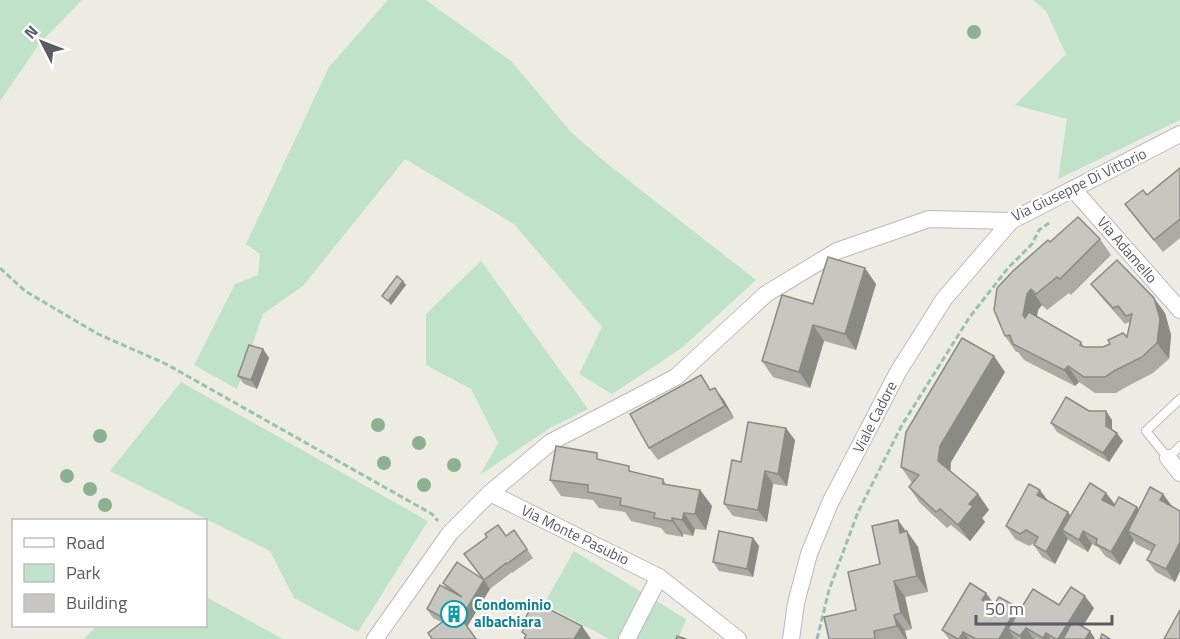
<svg xmlns="http://www.w3.org/2000/svg" width="1180" height="639" font-family="'Titillium Web',sans-serif">
  <rect width="100%" height="100%" fill="#ecece2"/>
  <!-- green -->
  <g fill="#c0e2c8">
    <path d="M 0,0 L 82,0 L 40,43 L 0,101 Z"/>
    <path d="M 388,0 L 426,0 L 512,62 L 570,131 L 605,162 L 756,280 L 683,347 L 612,394 L 579,374 L 602,327 L 514,224 L 405,159 L 303,286 L 263,314 L 237,389 L 194,365 L 235,284 L 258,275 L 260,254 L 246,244 L 329,67 Z"/>
    <path d="M 1033,0 L 1180,0 L 1180,120 L 1058,179 L 1067,119 L 1015,105 L 1066,54 L 1046,11 Z"/>
    <path d="M 481,261 L 588,409 L 550,428 L 480,475 L 498,443 L 471,389 L 426,365 L 426,314 Z"/>
    <path d="M 181,382 L 428,521 L 358,632 L 294,598 L 270,551 L 110,471 Z"/>
    <path d="M 574,551 L 686,619 L 678,639 L 609,639 L 544,604 Z"/>
    <path d="M 206,597 L 283,639 L 84,639 L 96,626 L 206,626 Z"/>
  </g>
  <g fill="none" stroke-linecap="round" stroke-linejoin="round">
    <defs>
      <path id="service" d="M 1180,399 L 1146,431 L 1168,458 L 1180,446"/>
      <g id="minor">
        <path d="M 1073,189 L 1180,310"/>
        <path d="M 1168,458 L 1180,473"/>
        <path d="M 490,493 L 659,577 L 738,639"/>
        <path d="M 375,639 L 450,533 L 490,493 L 551,442 L 676,377 L 766,294 L 837,251 L 929,219 L 1011,221 L 1180,134"/>
        <path d="M 627,639 L 659,577"/>
        <path d="M 791,639 L 796,603 L 809,554 L 830,503 L 898,372 L 944,299 L 1011,221"/>
      </g>
    </defs>
    <!-- service casing -->
    <use href="#service" stroke="#babac0" stroke-width="10"/>
    <!-- minor casing -->
    <use href="#minor" stroke="#babac0" stroke-width="18"/>
    <!-- path -->
    <g stroke="#9ac1af" stroke-width="3" stroke-dasharray="6 3" stroke-linecap="butt">
      <path d="M 0,268 L 25,291 L 98,334 L 166,364 L 432,514 L 438,521"/>
      <path d="M 817,639 L 829,590 L 858,512 L 902,425 L 969,318 L 1008,268 L 1032,244 L 1039,230 L 1049,223"/>
    </g>
    <!-- service -->
    <use href="#service" stroke="#fff" stroke-width="8"/>
    <!-- minor -->
    <use href="#minor" stroke="#fff" stroke-width="16"/>
  </g>
  <!-- trees -->
  <g fill="#8bb191">
    <circle cx="974" cy="32" r="7"/>
    <circle cx="378" cy="425" r="7"/>
    <circle cx="100" cy="436" r="7"/>
    <circle cx="419" cy="443" r="7"/>
    <circle cx="384" cy="463" r="7"/>
    <circle cx="454" cy="465" r="7"/>
    <circle cx="67" cy="476" r="7"/>
    <circle cx="424" cy="485" r="7"/>
    <circle cx="90" cy="489" r="7"/>
    <circle cx="105" cy="505" r="7"/>
  </g>
  <!-- wall -->
  <g fill="#abaaa5">
    <path d="M 1180,168 L 1180,238 L 1163,252 L 1134,216 L 1125,204 L 1147,195 Z"/>
    <path d="M 1100,239 L 1111,255 L 1071,295 L 1069,293 L 1047,310 L 1042,305 L 1038,310 L 1037,316 L 1081,342 L 1084,347 L 1103,347 L 1127,337 L 1130,323 L 1129,322 L 1125,324 L 1103,299 L 1091,284 L 1165,313 L 1171,335 L 1169,359 L 1153,373 L 1126,387 L 1116,393 L 1095,393 L 1079,382 L 1075,386 L 1024,360 L 1018,352 L 1016,352 L 1005,336 L 1050,242 Z"/>
    <path d="M 876,284 L 856,350 L 824,341 L 810,388 L 773,377 L 762,361 L 813,304 Z"/>
    <path d="M 263,349 L 269,358 L 257,389 L 244,384 L 238,376 Z"/>
    <path d="M 1005,372 L 951,462 L 950,471 L 978,494 L 989,510 L 982,518 L 985,522 L 970,541 L 951,525 L 947,528 L 920,503 L 909,487 L 912,483 L 901,467 Z"/>
    <path d="M 711,390 L 724,400 L 734,418 L 658,460 L 649,448 Z"/>
    <path d="M 1089,411 L 1106,411 L 1112,420 L 1112,430 L 1123,441 L 1109,462 L 1057,432 L 1051,423 Z"/>
    <path d="M 795,440 L 787,486 L 773,484 L 767,522 L 733,516 L 724,504 L 741,462 Z"/>
    <path d="M 601,460 L 633,472 L 663,479 L 666,484 L 700,490 L 712,506 L 706,530 L 695,529 L 693,536 L 683,534 L 683,537 L 666,534 L 661,528 L 631,521 L 625,512 L 599,508 L 593,500 L 561,496 L 550,480 Z"/>
    <path d="M 1106,493 L 1115,504 L 1139,509 L 1163,494 L 1172,507 L 1180,511 L 1180,571 L 1175,582 L 1156,572 L 1147,560 L 1152,552 L 1136,544 L 1134,540 L 1120,565 L 1105,556 L 1099,548 L 1092,544 L 1088,552 L 1071,542 L 1068,539 L 1055,564 L 1042,557 L 1034,545 L 1035,543 L 1029,546 L 1015,539 L 1006,526 L 1048,501 L 1068,512 L 1070,516 Z"/>
    <path d="M 898,520 L 918,547 L 928,592 L 905,597 L 912,629 L 905,631 L 907,639 L 829,639 L 856,610 L 880,564 Z"/>
    <path d="M 514,530 L 533,558 L 512,573 L 512,572 L 490,589 L 442,622 L 433,618 L 427,609 L 447,589 L 443,583 L 482,579 L 464,554 L 506,536 Z"/>
    <path d="M 753,538 L 759,546 L 753,577 L 719,571 L 713,562 Z"/>
    <path d="M 986,593 L 994,605 L 1020,611 L 1059,605 L 1094,608 L 1082,627 L 1090,631 L 1095,639 L 949,639 L 942,630 Z"/>
  </g>
  <!-- shaded-wall -->
  <g fill="#8b8b86">
    <path d="M 865,268 L 876,284 L 856,350 L 845,334 Z"/>
    <path d="M 403,281 L 406,285 L 391,305 L 388,301 Z"/>
    <path d="M 1031,289 L 1042,305 L 1038,310 L 1034,331 L 1023,315 L 1027,294 Z"/>
    <path d="M 1154,298 L 1165,313 L 1171,335 L 1169,359 L 1157,343 Z"/>
    <path d="M 813,325 L 824,341 L 810,388 L 799,372 Z"/>
    <path d="M 263,349 L 269,358 L 257,389 L 251,380 Z"/>
    <path d="M 994,356 L 1005,372 L 951,462 L 950,477 L 938,461 L 940,446 Z"/>
    <path d="M 1068,366 L 1079,382 L 1075,386 L 1064,370 Z"/>
    <path d="M 715,388 L 724,400 L 734,418 L 725,406 Z"/>
    <path d="M 1106,411 L 1112,420 L 1112,434 L 1106,426 Z"/>
    <path d="M 786,428 L 795,440 L 787,486 L 778,474 Z"/>
    <path d="M 1117,433 L 1123,441 L 1109,462 L 1103,453 Z"/>
    <path d="M 765,471 L 773,484 L 767,522 L 758,510 Z"/>
    <path d="M 700,490 L 712,506 L 706,530 L 695,514 Z"/>
    <path d="M 1040,490 L 1049,502 L 1037,495 Z"/>
    <path d="M 1106,493 L 1115,505 L 1111,512 L 1102,500 Z"/>
    <path d="M 978,494 L 989,510 L 982,518 L 985,522 L 970,541 L 958,525 L 969,504 Z"/>
    <path d="M 1163,494 L 1172,506 L 1168,513 L 1160,500 Z"/>
    <path d="M 1137,507 L 1146,520 L 1128,531 L 1134,540 L 1120,565 L 1111,552 Z"/>
    <path d="M 1068,512 L 1076,524 L 1062,530 L 1068,539 L 1055,564 L 1046,552 Z"/>
    <path d="M 684,513 L 695,529 L 693,536 L 682,520 Z"/>
    <path d="M 672,518 L 683,534 L 683,537 L 672,521 Z"/>
    <path d="M 898,520 L 908,535 L 907,531 L 918,547 L 928,592 L 917,576 L 900,533 Z"/>
    <path d="M 1083,531 L 1092,544 L 1088,552 L 1079,540 Z"/>
    <path d="M 753,538 L 759,546 L 753,577 L 747,569 Z"/>
    <path d="M 1180,542 L 1180,571 L 1175,582 L 1166,569 Z"/>
    <path d="M 484,580 L 490,589 L 467,627 L 461,618 Z"/>
    <path d="M 894,581 L 905,597 L 912,629 L 901,613 Z"/>
    <path d="M 986,593 L 995,605 L 991,612 L 982,600 Z"/>
    <path d="M 1085,596 L 1094,608 L 1075,639 L 1058,639 Z"/>
    <path d="M 1017,607 L 1026,620 L 1008,629 L 1015,639 L 999,639 Z"/>
    <path d="M 894,615 L 905,631 L 907,639 L 905,639 L 897,626 Z"/>
    <path d="M 582,626 L 591,639 L 574,639 Z"/>
    <path d="M 1026,628 L 1034,639 L 1022,639 L 1020,636 Z"/>
    <path d="M 1090,631 L 1095,639 L 1087,639 L 1086,638 Z"/>
    <path d="M 963,632 L 969,639 L 959,639 Z"/>
    <path d="M 1046,633 L 1051,639 L 1043,639 L 1043,638 Z"/>
  </g>
  <!-- building -->
  <g fill="#c7c6c0" stroke="#8b8b86" stroke-width="1.5">
    <path d="M 1180,168 L 1180,219 L 1154,240 L 1125,204 L 1143,190 L 1147,195 Z"/>
    <path d="M 1078,217 L 1100,239 L 1060,279 L 1057,277 L 1036,294 L 1031,289 L 1027,294 L 1023,315 L 1025,318 L 1029,312 L 1081,342 L 1080,345 L 1084,347 L 1103,347 L 1110,344 L 1108,340 L 1123,333 L 1127,337 L 1132,314 L 1126,316 L 1118,306 L 1113,308 L 1091,284 L 1117,260 L 1154,298 L 1160,319 L 1157,343 L 1142,357 L 1114,371 L 1105,377 L 1084,377 L 1068,366 L 1064,370 L 1013,344 L 1010,335 L 1005,336 L 994,310 L 997,288 L 1013,271 L 1048,240 L 1050,242 Z"/>
    <path d="M 828,257 L 865,268 L 845,334 L 813,325 L 799,372 L 762,361 L 782,295 L 813,304 Z"/>
    <path d="M 397,276 L 403,281 L 388,301 L 382,296 Z"/>
    <path d="M 962,338 L 994,356 L 940,446 L 938,461 L 978,494 L 969,504 L 973,506 L 958,525 L 940,509 L 936,512 L 909,487 L 919,475 L 901,467 L 906,432 Z"/>
    <path d="M 249,345 L 263,349 L 251,380 L 238,376 Z"/>
    <path d="M 701,375 L 710,390 L 715,388 L 725,406 L 649,448 L 630,414 Z"/>
    <path d="M 1066,397 L 1089,411 L 1106,411 L 1106,426 L 1117,433 L 1103,453 L 1051,423 Z"/>
    <path d="M 748,422 L 786,428 L 778,474 L 765,471 L 758,510 L 724,504 L 732,460 L 741,462 Z"/>
    <path d="M 556,446 L 597,453 L 597,459 L 629,466 L 629,471 L 663,479 L 663,484 L 700,490 L 695,514 L 684,513 L 682,520 L 672,518 L 672,521 L 654,518 L 655,513 L 620,505 L 621,498 L 588,492 L 588,485 L 550,480 Z"/>
    <path d="M 1090,483 L 1106,493 L 1102,500 L 1114,506 L 1119,497 L 1137,507 L 1111,552 L 1096,544 L 1097,539 L 1083,531 L 1079,540 L 1062,530 Z"/>
    <path d="M 1029,484 L 1040,490 L 1037,495 L 1068,512 L 1046,552 L 1034,545 L 1038,537 L 1026,530 L 1020,534 L 1006,526 Z"/>
    <path d="M 1150,487 L 1163,494 L 1160,500 L 1180,511 L 1180,542 L 1166,569 L 1147,560 L 1155,545 L 1128,531 Z"/>
    <path d="M 898,520 L 900,533 L 907,531 L 917,576 L 894,581 L 901,613 L 894,615 L 897,626 L 874,631 L 875,639 L 829,639 L 824,617 L 856,610 L 848,572 L 880,564 L 872,526 Z"/>
    <path d="M 498,525 L 506,536 L 514,530 L 527,549 L 507,564 L 506,563 L 484,580 L 464,554 L 487,537 L 485,534 Z"/>
    <path d="M 719,531 L 753,538 L 747,569 L 713,562 Z"/>
    <path d="M 457,562 L 484,580 L 461,618 L 476,639 L 432,639 L 428,633 L 446,619 L 427,609 L 440,585 L 462,597 L 443,583 Z"/>
    <path d="M 970,583 L 986,593 L 982,600 L 993,606 L 999,597 L 1017,607 L 999,639 L 976,639 L 963,632 L 959,639 L 958,639 L 942,630 Z"/>
    <path d="M 1071,587 L 1085,596 L 1058,639 L 1056,639 L 1046,633 L 1043,638 L 1026,628 L 1020,636 L 1008,629 L 1033,589 L 1059,605 Z"/>
    <path d="M 541,605 L 582,626 L 574,639 L 524,639 L 526,635 L 522,632 L 526,623 L 523,622 L 532,606 L 540,610 Z"/>
    <path d="M 1180,610 L 1180,639 L 1164,639 Z"/>
    <path d="M 1073,621 L 1090,631 L 1086,638 L 1088,639 L 1063,639 Z"/>
    <path d="M 1102,634 L 1110,639 L 1100,639 Z"/>
    <path d="M 677,636 L 686,639 L 676,639 Z"/>
  </g>
  <!-- icons -->
  <defs>
    <symbol id="building-ring" viewBox="-11 -11 22 22"><circle r="9.5" fill="#fff" stroke="#0f9aa8" stroke-width="1.5"/><path d="M-4-6H4V6H1V3H-1V6H-4ZM-2.5-4.3h1.7v1.8h-1.7ZM.8-4.3h1.7v1.8H.8ZM-2.5-1h1.7V.8h-1.7ZM.8-1h1.7V.8H.8Z" fill="#0f9aa8"/></symbol>
  </defs>
  <g fill-rule="evenodd">
    <use href="#building-ring" x="439" y="599" width="30" height="30"/>
  </g>
  <g text-anchor="middle" stroke-width="4.5" stroke-linejoin="round" paint-order="stroke">
    <!-- street labels -->
    <g font-size="15" fill="#5a5c62" stroke="#fff">
      <text transform="translate(1079 185) rotate(-26)" y="5">Via Giuseppe Di Vittorio</text>
      <text transform="translate(1127 250) rotate(49)" y="5">Via Adamello</text>
      <text transform="translate(875 417) rotate(-63)" y="5">Viale Cadore</text>
      <text transform="translate(575 535) rotate(26)" y="5">Via Monte Pasubio</text>
    </g>
    <!-- culture labels -->
    <g font-size="15" font-weight="bold" fill="#0d838f" stroke="#fff" text-anchor="start">
      <text x="474" y="610">Condominio<tspan x="474" dy="17">albachiara</tspan></text>
    </g>
  </g>
  <!-- legend -->
  <rect x="12" y="519" width="195" height="108" fill="#ffffff" stroke="#bdbec0" stroke-width="1.5"/>
  <rect x="24" y="538" width="30" height="9" fill="#ffffff" stroke="#bdbec0" stroke-width="1.5"/>
  <text x="66" y="549" font-size="18" fill="#5a5c62">Road</text>
  <rect x="24" y="564" width="30" height="18" fill="#c0e2c8" stroke="#bdbec0" stroke-width="1.5"/>
  <text x="66" y="579" font-size="18" fill="#5a5c62">Park</text>
  <rect x="24" y="594" width="30" height="18" fill="#c7c6c0" stroke="#bdbec0" stroke-width="1.5"/>
  <text x="66" y="609" font-size="18" fill="#5a5c62">Building</text>
  <!-- north arrow -->
  <g transform="translate(42 42) rotate(312)" stroke="#ffffff" stroke-width="4.5" paint-order="stroke">
  <path d="M0-4.5L10 22L0 15L-10 22Z" fill="#5a5c62"/>
  <text y="-9" font-size="16" font-weight="bold" text-anchor="middle" fill="#5a5c62">N</text>
  </g>
  <!-- scale -->
  <path d="M976 615v9h136v-9" fill="none" stroke="#5a5c62" stroke-width="3"/>
  <text x="985" y="615" font-size="18" fill="#5a5c62" stroke="#ffffff" stroke-width="4.5" paint-order="stroke">50 m</text>
</svg>
